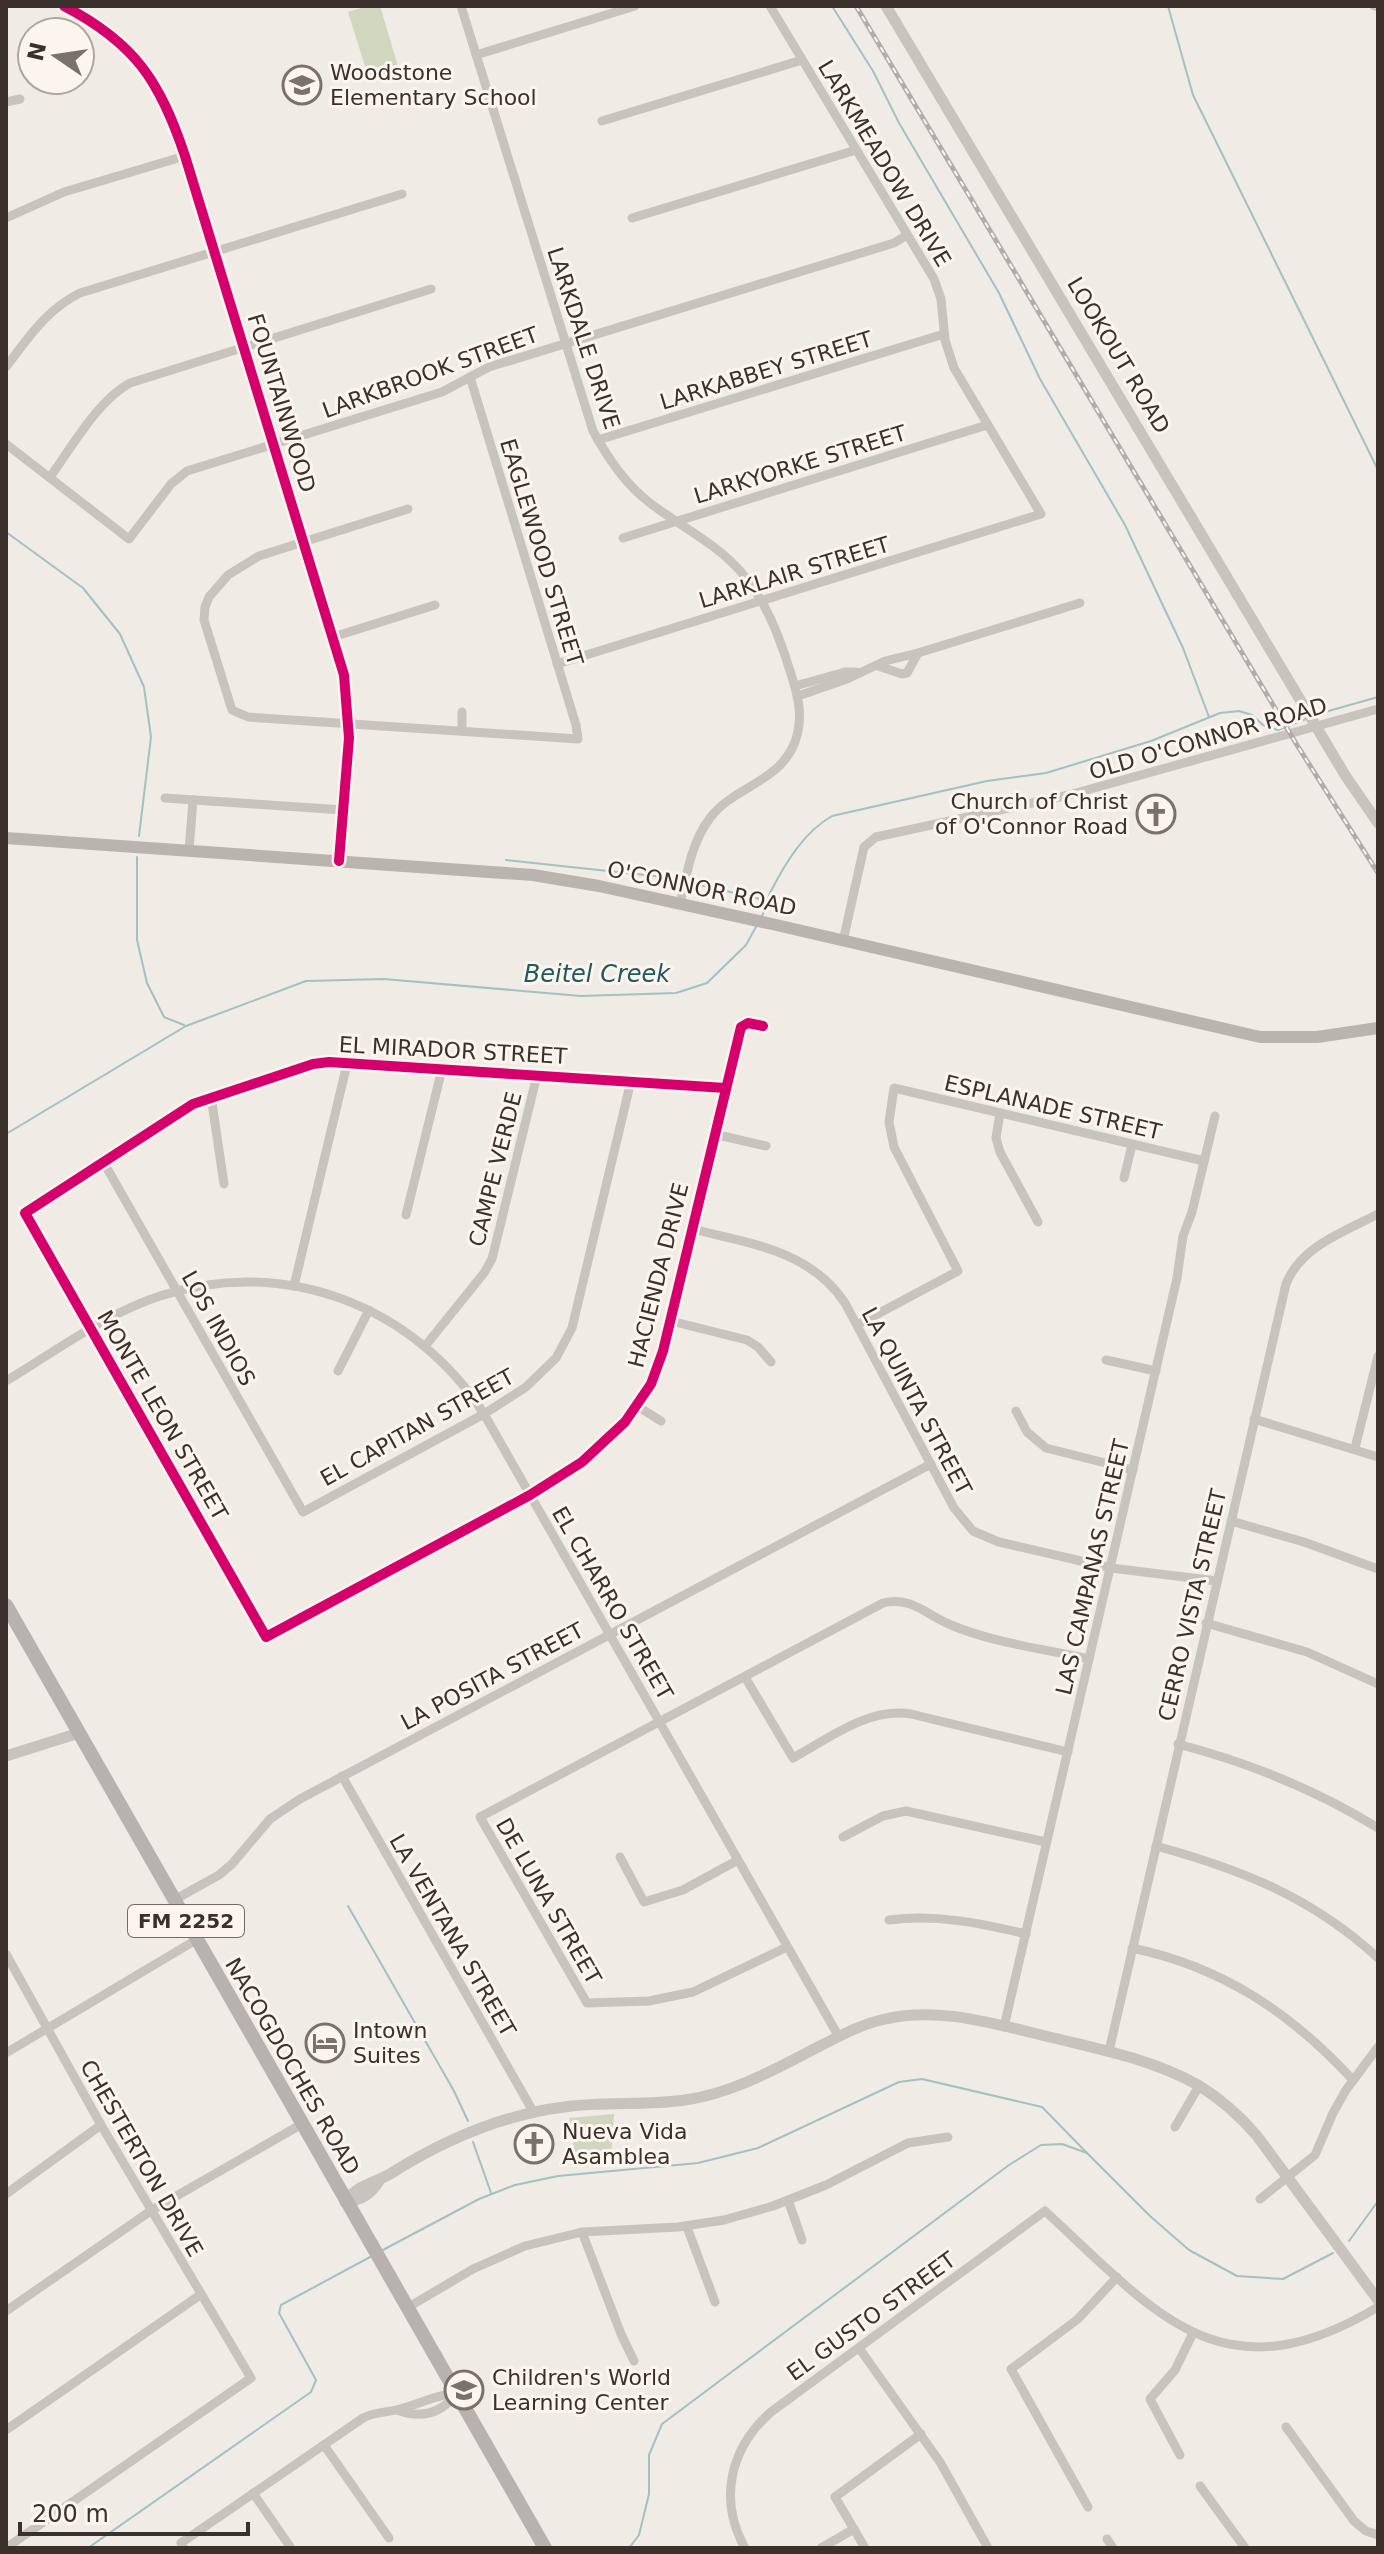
<svg xmlns="http://www.w3.org/2000/svg" width="1384" height="2554" font-family="'DejaVu Sans',sans-serif">
  <rect width="100%" height="100%" fill="#f0ebe5"/>
  <!-- green -->
  <g fill="#d1d6bf">
    <path d="M 368,6 L 380,6 L 400,73 L 370,82 L 348,12 Z"/>
    <path d="M 614,2114 L 611,2157 L 576,2159 L 569,2118 Z"/>
  </g>
  <g fill="none" stroke-linecap="round" stroke-linejoin="round">
    <!-- stream -->
    <g stroke="#a1c2c1" stroke-width="2">
      <path d="M 832,6 L 873,71 L 899,123 L 999,293 L 1040,379 L 1125,525 L 1183,648 L 1209,717"/>
      <path d="M 1168,6 L 1193,95 L 1378,470"/>
      <path d="M 6,532 L 83,588 L 120,634 L 144,687 L 151,737 L 139,836"/>
      <path d="M 1318,714 L 1378,697"/>
      <path d="M 137,857 L 137,940 L 147,983 L 164,1017 L 184,1025"/>
      <path d="M 506,860 L 673,878"/>
      <path d="M 700,885 L 765,900"/>
      <path d="M 762,916 C 766,908 767,899 771,891 C 786,862 804,832 832,816 L 987,781 L 1046,773 L 1151,741 L 1220,713 L 1239,711 L 1252,715 L 1263,725 L 1278,730 L 1306,719"/>
      <path d="M 6,1134 L 186,1026 L 306,981 L 384,979 L 581,996 L 676,993 L 707,983 L 746,945 L 757,925"/>
      <path d="M 348,1906 L 454,2091 L 468,2121"/>
      <path d="M 473,2142 L 491,2193"/>
      <path d="M 1349,2241 L 1378,2201"/>
      <path d="M 381,2251 L 479,2199 L 515,2185 L 558,2176 L 698,2163 L 758,2148 L 899,2082 L 922,2079 L 1042,2107 L 1087,2153"/>
      <path d="M 88,2548 L 311,2392 L 316,2380 L 279,2313 L 281,2305 L 372,2256"/>
      <path d="M 629,2548 L 639,2535 L 649,2494 L 649,2455 L 662,2424 L 1009,2165 L 1041,2145 L 1062,2144 L 1087,2153 L 1150,2216 L 1189,2250 L 1237,2276 L 1283,2279 L 1333,2253"/>
    </g>
    <!-- minor -->
    <g stroke="#c9c3be" stroke-width="9">
      <path d="M 461,6 L 593,431 C 608,458 625,484 650,503 C 680,526 716,543 742,573 C 766,602 779,635 790,671 C 798,695 804,717 795,742 C 779,783 734,786 710,818 C 691,843 687,874 680,904"/>
      <path d="M 1374,6 L 1378,7"/>
      <path d="M 476,55 L 635,6"/>
      <path d="M 6,102 L 20,99"/>
      <path d="M 602,121 L 802,60"/>
      <path d="M 6,218 L 64,192 L 185,156"/>
      <path d="M 632,218 L 856,150"/>
      <path d="M 6,367 C 28,338 47,309 80,293 L 402,194"/>
      <path d="M 598,440 L 944,334"/>
      <path d="M 6,444 L 129,539 L 171,484 L 187,471 L 442,392 L 489,367 L 894,243 L 907,235"/>
      <path d="M 50,477 C 72,447 98,400 130,383 L 431,289"/>
      <path d="M 408,509 L 259,556 L 228,575 L 209,597 L 205,607 L 204,620 L 232,710 L 248,717 L 578,739 L 576,725 L 470,377"/>
      <path d="M 623,538 L 987,425"/>
      <path d="M 333,637 L 435,605"/>
      <path d="M 557,664 L 1041,514 L 954,368 L 945,340 L 941,299 L 934,279 L 770,6"/>
      <path d="M 878,666 L 902,674 L 907,673 L 918,653"/>
      <path d="M 795,686 L 845,672 L 856,672"/>
      <path d="M 798,696 L 847,679 L 885,661 L 918,653 L 1080,603"/>
      <path d="M 462,731 L 462,712"/>
      <path d="M 165,798 L 343,810"/>
      <path d="M 189,851 L 193,800"/>
      <path d="M 843,941 L 864,847 L 876,837 L 1069,795 L 1378,709"/>
      <path d="M 725,1088 L 329,1062 L 313,1064 L 193,1104 L 25,1213 L 266,1637 L 530,1495 L 582,1462 L 625,1422 L 651,1384 L 663,1351 L 741,1027 L 748,1023 L 763,1026"/>
      <path d="M 211,1096 L 224,1184"/>
      <path d="M 1000,1113 L 996,1138 L 1000,1152 L 1038,1222"/>
      <path d="M 714,1134 L 766,1146"/>
      <path d="M 104,1163 L 303,1512 L 484,1414 L 526,1387 L 556,1358 L 572,1328 L 631,1081"/>
      <path d="M 1124,1178 L 1132,1145"/>
      <path d="M 406,1215 L 442,1069"/>
      <path d="M 692,1229 C 748,1243 810,1250 845,1303 L 954,1508 L 973,1531 L 999,1542 L 1111,1568 L 1217,1581"/>
      <path d="M 294,1286 L 347,1064"/>
      <path d="M 671,1321 L 747,1340 L 758,1347 L 771,1362"/>
      <path d="M 857,1325 L 958,1271 L 894,1147 L 889,1122 L 894,1088 L 1204,1161"/>
      <path d="M 426,1345 L 484,1273 L 492,1259 L 537,1075"/>
      <path d="M 1106,1360 L 1156,1371"/>
      <path d="M 338,1371 L 369,1310"/>
      <path d="M 6,1381 C 56,1351 105,1314 160,1296 C 284,1255 415,1306 484,1414 L 839,2037"/>
      <path d="M 637,1406 L 661,1421"/>
      <path d="M 1016,1411 L 1027,1432 L 1046,1448 L 1133,1470"/>
      <path d="M 1254,1419 L 1378,1457"/>
      <path d="M 1355,1448 L 1378,1356"/>
      <path d="M 1231,1521 L 1304,1542 L 1378,1569"/>
      <path d="M 1206,1623 L 1307,1652 L 1378,1684"/>
      <path d="M 745,1677 L 793,1758 C 828,1739 868,1707 911,1714 L 1068,1752"/>
      <path d="M 1178,1744 C 1250,1763 1315,1789 1378,1828"/>
      <path d="M 342,1776 L 534,2113"/>
      <path d="M 843,1837 L 883,1816 L 906,1811 L 1046,1842"/>
      <path d="M 1156,1846 C 1240,1869 1312,1897 1378,1958"/>
      <path d="M 620,1857 L 644,1902 L 683,1890 L 738,1860"/>
      <path d="M 174,1900 L 219,1875 L 232,1864 L 270,1819 L 300,1799 L 931,1464"/>
      <path d="M 889,1920 C 936,1914 980,1923 1026,1934"/>
      <path d="M 787,1947 L 693,1992 L 649,2001 L 587,2003 L 480,1817 L 883,1603 C 911,1596 927,1615 951,1625 C 994,1643 1044,1649 1089,1659"/>
      <path d="M 1132,1948 C 1223,1967 1291,2013 1353,2080"/>
      <path d="M 6,1954 L 101,2125 L 251,2378 L 6,2548"/>
      <path d="M 1004,2027 L 1177,1278 L 1183,1236 L 1192,1212 L 1215,1116"/>
      <path d="M 1109,2051 L 1286,1284 C 1301,1246 1344,1232 1378,1214"/>
      <path d="M 6,2053 L 196,1940"/>
      <path d="M 1175,2127 L 1199,2086"/>
      <path d="M 6,2194 L 101,2125"/>
      <path d="M 1260,2199 L 1315,2155 L 1333,2113 L 1346,2090 L 1378,2047"/>
      <path d="M 788,2200 L 802,2240"/>
      <path d="M 687,2227 L 715,2302"/>
      <path d="M 582,2232 L 621,2334 L 634,2361"/>
      <path d="M 407,2308 L 473,2269 L 525,2246 L 582,2232 L 678,2227 L 724,2220 L 773,2206 L 826,2185 L 908,2143 L 948,2137"/>
      <path d="M 6,2311 L 152,2210 L 302,2124"/>
      <path d="M 859,2348 L 940,2462 L 988,2548"/>
      <path d="M 397,2410 C 421,2419 441,2414 457,2393"/>
      <path d="M 1286,2427 L 1354,2521 L 1366,2531 L 1378,2535"/>
      <path d="M 6,2430 L 200,2295"/>
      <path d="M 324,2445 L 389,2538"/>
      <path d="M 1180,2455 L 1150,2399 L 1175,2370 L 1193,2333"/>
      <path d="M 1200,2486 L 1245,2548"/>
      <path d="M 253,2493 L 291,2548"/>
      <path d="M 1088,2507 L 1011,2369 L 1078,2319 L 1117,2277"/>
      <path d="M 1107,2539 L 1113,2548"/>
      <path d="M 184,2548 L 181,2543 L 363,2418 C 376,2411 387,2413 400,2409 C 420,2404 437,2394 457,2393"/>
      <path d="M 745,2548 C 718,2500 730,2448 771,2412 L 1045,2211 C 1156,2313 1221,2401 1378,2307"/>
      <path d="M 821,2548 L 854,2529"/>
      <path d="M 865,2548 L 835,2497 L 921,2434"/>
    </g>
    <!-- tertiary -->
    <g stroke="#c9c3be" stroke-width="11">
      <path d="M 64,6 C 135,43 160,81 185,156 L 344,675 L 349,738 L 339,861"/>
      <path d="M 886,6 L 1345,775 L 1378,823"/>
      <path d="M 6,1756 L 79,1733"/>
      <path d="M 345,2202 C 358,2184 373,2184 390,2174 C 444,2140 501,2115 564,2107 C 604,2101 645,2106 685,2100 C 734,2093 777,2068 820,2046 C 840,2036 860,2025 881,2020 C 939,2005 998,2025 1054,2038 C 1103,2050 1154,2060 1198,2085 C 1221,2099 1240,2116 1257,2136 L 1378,2300"/>
      <path d="M 345,2202 C 362,2200 370,2195 379,2181"/>
    </g>
    <!-- secondary -->
    <path stroke="#bab3ae" stroke-width="12" d="M 6,838 L 533,875 L 599,886 L 772,924 L 1260,1037 L 1317,1037 L 1378,1028"/>
    <!-- primary -->
    <path stroke="#b8b1ad" stroke-width="14" d="M 6,1605 L 545,2548"/>
    <defs>
      <path id="rail" d="M 856,6 L 1297,745 L 1378,873"/>
    </defs>
    <!-- rail casing -->
    <use href="#rail" stroke="#b1aca8" stroke-width="5"/>
    <!-- rail -->
    <use href="#rail" stroke="#fbf5ee" stroke-width="2" stroke-dasharray="6" stroke-linecap="butt"/>
    <defs>
      <g id="cycleway">
        <path d="M 64,6 C 135,43 160,81 185,156 L 344,675 L 349,738 L 339,861"/>
        <path d="M 725,1088 L 329,1062 L 313,1064 L 193,1104 L 25,1213 L 266,1637 L 530,1495 L 582,1462 L 625,1422 L 651,1384 L 663,1351 L 741,1027 L 748,1023 L 763,1026"/>
      </g>
    </defs>
    <!-- cycleway casing -->
    <use href="#cycleway" stroke="#fbf5ee" stroke-width="15"/>
    <!-- cycleway -->
    <use href="#cycleway" stroke="#d6006c" stroke-width="10"/>
  </g>
  <!-- icons -->
  <defs>
    <symbol id="school-ring" viewBox="-11 -11 22 22"><circle r="9.5" fill="#fbf5ee" stroke="#7a716c" stroke-width="1.5"/><path d="M0-5L7-2L0 1L-7-2ZM-4 1L0 2.5L4 1V4Q0 6-4 4Z" fill="#7a716c"/></symbol>
    <symbol id="church-ring" viewBox="-11 -11 22 22"><circle r="9.5" fill="#fbf5ee" stroke="#7a716c" stroke-width="1.5"/><path d="M-1.2-6h2.4v3.5h3.3v2.4h-3.3V6h-2.4V-.1h-3.3v-2.4h3.3Z" fill="#7a716c"/></symbol>
    <symbol id="hotel-ring" viewBox="-11 -11 22 22"><circle r="9.5" fill="#fbf5ee" stroke="#7a716c" stroke-width="1.5"/><path d="M-6-4.5h1.5V1H6V5H4.5V3h-9V5H-6ZM-4 0a1.8 1.8 0 1 1 3.6 0ZM.5 0V-2.5h3Q6-2.5 6 0Z" fill="#7a716c"/></symbol>
  </defs>
  <g fill-rule="evenodd">
    <use href="#school-ring" x="280" y="63" width="44" height="44"/>
    <use href="#church-ring" x="1134" y="792" width="44" height="44"/>
    <use href="#hotel-ring" x="303" y="2021" width="44" height="44"/>
    <use href="#church-ring" x="512" y="2122" width="44" height="44"/>
    <use href="#school-ring" x="442" y="2368" width="44" height="44"/>
  </g>
  <g text-anchor="middle" stroke-width="6" stroke-linejoin="round" paint-order="stroke">
    <!-- shield labels -->
    <rect fill="#fbf5ee" stroke="#756b66" stroke-width="2" x="128" y="1905" width="116" height="32" rx="6"/>
    <g font-size="20" font-weight="bold" fill="#3b302b">
      <text x="186" y="1928">FM 2252</text>
    </g>
    <!-- poi labels -->
    <g font-size="22" fill="#3b302b" stroke="#fbf5ee" text-anchor="start">
      <text x="330" y="80">Woodstone<tspan x="330" dy="25">Elementary School</tspan></text>
      <text x="1128" y="809" text-anchor="end">Church of Christ<tspan x="1128" dy="25">of O'Connor Road</tspan></text>
      <text x="353" y="2038">Intown<tspan x="353" dy="25">Suites</tspan></text>
      <text x="562" y="2139">Nueva Vida<tspan x="562" dy="25">Asamblea</tspan></text>
      <text x="492" y="2385">Children's World<tspan x="492" dy="25">Learning Center</tspan></text>
    </g>
    <!-- street labels -->
    <g font-size="22" fill="#3b302b" stroke="#fbf5ee">
      <text transform="translate(885 163) rotate(59)" y="8">LARKMEADOW DRIVE</text>
      <text transform="translate(584 338) rotate(72)" y="8">LARKDALE DRIVE</text>
      <text transform="translate(1119 355) rotate(59)" y="8">LOOKOUT ROAD</text>
      <text transform="translate(766 370) rotate(-17)" y="8">LARKABBEY STREET</text>
      <text transform="translate(430 372) rotate(-20)" y="8">LARKBROOK STREET</text>
      <text transform="translate(282 403) rotate(73)" y="8">FOUNTAINWOOD</text>
      <text transform="translate(800 464) rotate(-17)" y="8">LARKYORKE STREET</text>
      <text transform="translate(542 552) rotate(73)" y="8">EAGLEWOOD STREET</text>
      <text transform="translate(794 572) rotate(-17)" y="8">LARKLAIR STREET</text>
      <text transform="translate(1208 738) rotate(-16)" y="8">OLD O'CONNOR ROAD</text>
      <text transform="translate(702 888) rotate(12)" y="8">O'CONNOR ROAD</text>
      <text transform="translate(453 1050) rotate(3)" y="8">EL MIRADOR STREET</text>
      <text transform="translate(1053 1107) rotate(13)" y="8">ESPLANADE STREET</text>
      <text transform="translate(495 1169) rotate(-76)" y="8">CAMPE VERDE</text>
      <text transform="translate(658 1275) rotate(-76)" y="8">HACIENDA DRIVE</text>
      <text transform="translate(219 1328) rotate(61)" y="8">LOS INDIOS</text>
      <text transform="translate(917 1401) rotate(62)" y="8">LA QUINTA STREET</text>
      <text transform="translate(163 1415) rotate(60)" y="8">MONTE LEON STREET</text>
      <text transform="translate(417 1427) rotate(-29)" y="8">EL CAPITAN STREET</text>
      <text transform="translate(1092 1567) rotate(-77)" y="8">LAS CAMPANAS STREET</text>
      <text transform="translate(613 1603) rotate(60)" y="8">EL CHARRO STREET</text>
      <text transform="translate(1192 1605) rotate(-77)" y="8">CERRO VISTA STREET</text>
      <text transform="translate(492 1676) rotate(-28)" y="8">LA POSITA STREET</text>
      <text transform="translate(549 1901) rotate(60)" y="8">DE LUNA STREET</text>
      <text transform="translate(453 1935) rotate(60)" y="8">LA VENTANA STREET</text>
      <text transform="translate(293 2066) rotate(60)" y="8">NACOGDOCHES ROAD</text>
      <text transform="translate(142 2158) rotate(60)" y="8">CHESTERTON DRIVE</text>
      <text transform="translate(871 2316) rotate(-36)" y="8">EL GUSTO STREET</text>
    </g>
    <!-- water labels -->
    <g font-size="24" font-style="italic" fill="#1f5a5e" stroke="#fbf5ee">
      <text x="597" y="982">Beitel Creek</text>
    </g>
  </g>
  <!-- border -->
  <rect width="1384" height="2554" fill="none" stroke="#3b302b" stroke-width="16"/>
  <!-- north arrow -->
  <g transform="translate(56 56) rotate(283)"><circle r="38" fill="#fbf5ee" stroke="#aea6a0" stroke-width="2"/>
  <path d="M0-6L14 30L0 20L-14 30Z" fill="#7a716c"/>
  <text y="-12" font-size="22" font-weight="bold" text-anchor="middle" fill="#3b302b">N</text>
  </g>
  <!-- scale -->
  <path d="M20 2522v12h228v-12" fill="none" stroke="#3b302b" stroke-width="4"/>
  <text x="32" y="2522" font-size="24" fill="#3b302b" stroke="#fbf5ee" stroke-width="6" paint-order="stroke">200 m</text>
</svg>
